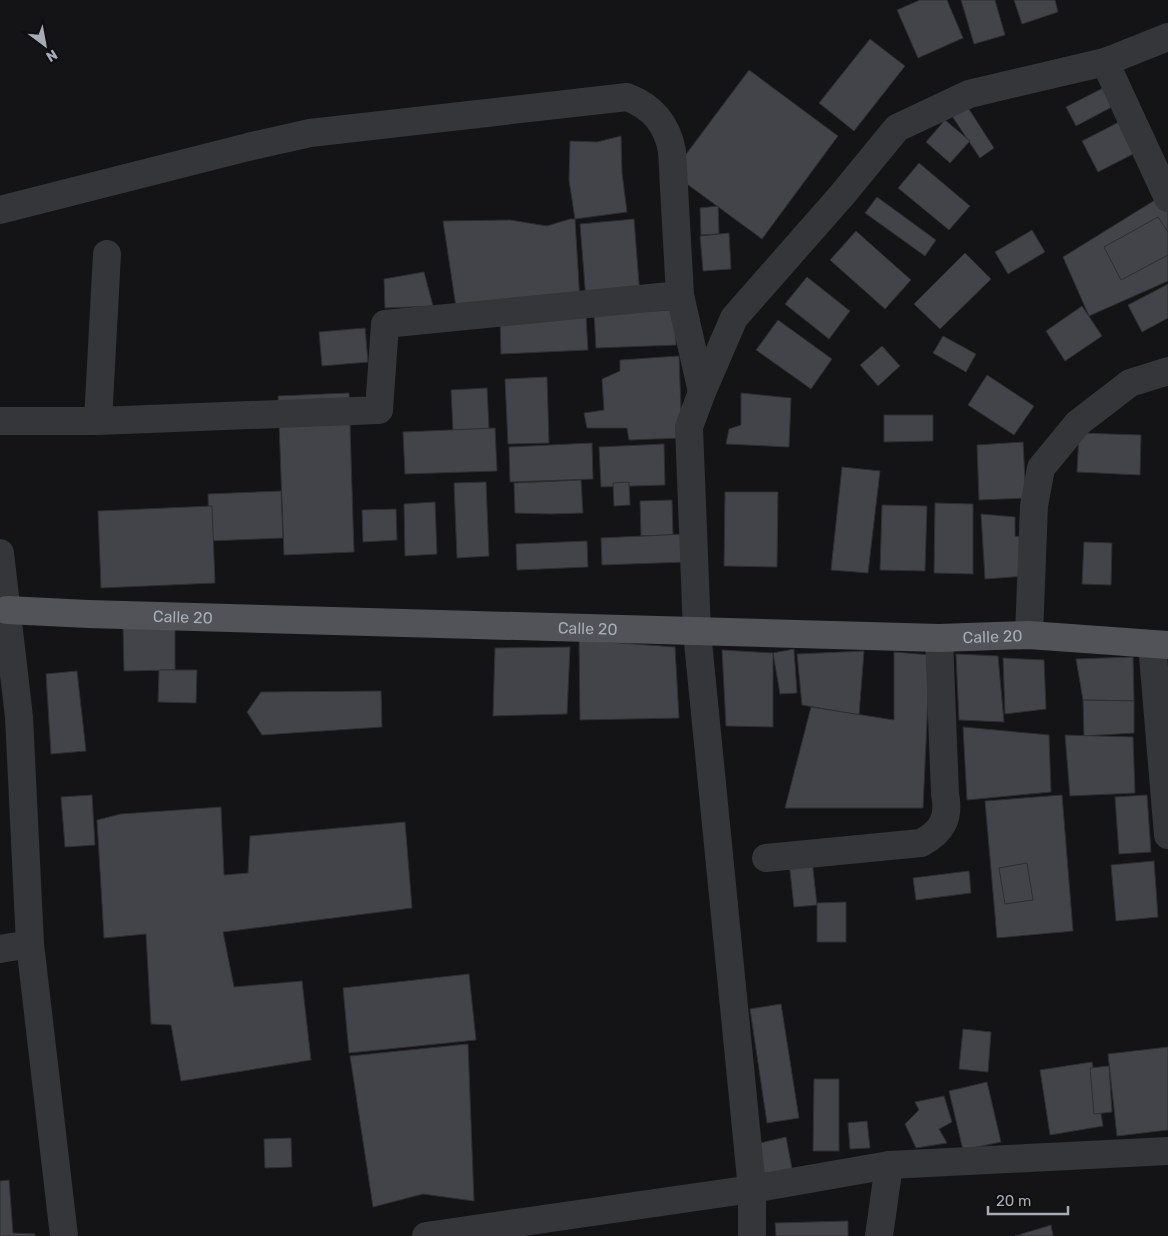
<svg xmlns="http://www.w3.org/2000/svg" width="1168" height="1236" font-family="Rubik,sans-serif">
  <rect width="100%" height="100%" fill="#141416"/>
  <!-- building -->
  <g fill="#434449" stroke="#2e2e32">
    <path d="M 920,0 L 947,0 L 963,38 L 918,58 L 897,10 Z"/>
    <path d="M 961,0 L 995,0 L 1005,35 L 974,44 Z"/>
    <path d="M 1014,0 L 1055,0 L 1058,12 L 1022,24 Z"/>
    <path d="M 870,39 L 905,66 L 854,131 L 819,103 Z"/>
    <path d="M 749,70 L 838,136 L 762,239 L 672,173 Z"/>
    <path d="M 1103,88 L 1112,107 L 1076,126 L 1066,107 Z"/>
    <path d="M 965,103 L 994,148 L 980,158 L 950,113 Z"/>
    <path d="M 945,120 L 970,141 L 950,163 L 926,142 Z"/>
    <path d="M 1121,121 L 1137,152 L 1098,172 L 1082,141 Z"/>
    <path d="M 621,136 L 622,173 L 627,212 L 575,219 L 569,180 L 570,141 L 597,142 Z"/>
    <path d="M 919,163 L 970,206 L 949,230 L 898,188 Z"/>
    <path d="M 1168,192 L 1168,281 L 1089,316 L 1063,257 Z"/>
    <path d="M 877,197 L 936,240 L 925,256 L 865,213 Z"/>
    <path d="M 718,206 L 719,234 L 701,235 L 700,208 Z"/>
    <path d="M 1158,217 L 1168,232 L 1168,255 L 1121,280 L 1104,247 Z"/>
    <path d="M 570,219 L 575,219 L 580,302 L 456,307 L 443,221 L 510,220 L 547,226 Z"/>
    <path d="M 634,219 L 640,296 L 586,300 L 580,224 Z"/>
    <path d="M 1032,230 L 1045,252 L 1008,274 L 995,252 Z"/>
    <path d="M 856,231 L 911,280 L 885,309 L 830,260 Z"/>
    <path d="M 729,233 L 731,269 L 703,271 L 700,236 Z"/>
    <path d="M 965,253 L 991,279 L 940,329 L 914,304 Z"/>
    <path d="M 424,272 L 433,306 L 385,308 L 384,279 Z"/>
    <path d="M 807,277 L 850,311 L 829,339 L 785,304 Z"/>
    <path d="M 1168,284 L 1168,318 L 1142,332 L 1128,305 Z"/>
    <path d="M 1082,306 L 1102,336 L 1065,361 L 1046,331 Z"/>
    <path d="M 675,310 L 676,345 L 596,348 L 594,313 Z"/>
    <path d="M 586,316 L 588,350 L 501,354 L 500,319 Z"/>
    <path d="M 778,320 L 832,359 L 811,389 L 756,350 Z"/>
    <path d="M 365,328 L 368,362 L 322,366 L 319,332 Z"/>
    <path d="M 943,336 L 976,354 L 966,372 L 933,353 Z"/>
    <path d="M 882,346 L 900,366 L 878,386 L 860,365 Z"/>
    <path d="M 679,356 L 682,438 L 629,440 L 627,428 L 587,428 L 584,413 L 604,410 L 602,379 L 620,371 L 620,360 Z"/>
    <path d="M 987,375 L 1034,406 L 1014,435 L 968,405 Z"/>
    <path d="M 547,377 L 549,443 L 508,444 L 505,379 Z"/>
    <path d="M 487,388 L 489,429 L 453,430 L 451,390 Z"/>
    <path d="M 349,393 L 354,552 L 284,555 L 278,396 Z"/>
    <path d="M 741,393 L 791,398 L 789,447 L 726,444 L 729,429 L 741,425 Z"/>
    <path d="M 884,415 L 933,415 L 933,441 L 884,442 Z"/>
    <path d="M 495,428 L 497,471 L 405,474 L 403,432 Z"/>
    <path d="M 1079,433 L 1141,435 L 1140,475 L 1077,472 Z"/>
    <path d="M 1023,442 L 1026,498 L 979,500 L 977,445 Z"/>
    <path d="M 592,443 L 593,479 L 510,482 L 509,447 Z"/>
    <path d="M 664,444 L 665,485 L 601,487 L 599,447 Z"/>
    <path d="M 842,467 L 880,471 L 868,573 L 831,570 Z"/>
    <path d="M 581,480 L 583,513 L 550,514 L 515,513 L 514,483 Z"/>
    <path d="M 486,482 L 489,556 L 457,558 L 454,483 Z"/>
    <path d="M 629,482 L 630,505 L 614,506 L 613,483 Z"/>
    <path d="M 281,491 L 283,538 L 209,541 L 208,494 Z"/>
    <path d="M 725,492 L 778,492 L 777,567 L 724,566 Z"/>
    <path d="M 672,500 L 673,535 L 641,536 L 640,501 Z"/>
    <path d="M 435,502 L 437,554 L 405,556 L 404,504 Z"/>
    <path d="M 935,503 L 973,504 L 973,574 L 934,573 Z"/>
    <path d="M 882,505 L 927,506 L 925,571 L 880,570 Z"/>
    <path d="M 212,506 L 215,583 L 101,588 L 98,511 Z"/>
    <path d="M 396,509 L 397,540 L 363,542 L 362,510 Z"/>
    <path d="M 981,514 L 1015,517 L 1015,536 L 1026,538 L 1027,576 L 985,579 Z"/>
    <path d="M 685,534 L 686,562 L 602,565 L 601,538 Z"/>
    <path d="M 587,541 L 588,567 L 517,570 L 516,544 Z"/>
    <path d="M 1084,542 L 1112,543 L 1111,585 L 1082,584 Z"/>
    <path d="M 175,625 L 175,670 L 124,671 L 123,626 Z"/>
    <path d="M 579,640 L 675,647 L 679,718 L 580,720 Z"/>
    <path d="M 570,647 L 567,714 L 493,716 L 495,648 Z"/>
    <path d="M 794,649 L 797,693 L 780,694 L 773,653 Z"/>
    <path d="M 722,650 L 773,653 L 773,727 L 726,726 Z"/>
    <path d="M 864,651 L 859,715 L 802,705 L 797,654 Z"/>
    <path d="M 894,652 L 930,655 L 923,808 L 785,808 L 811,707 L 894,720 Z"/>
    <path d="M 956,654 L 998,656 L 1004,722 L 959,720 Z"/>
    <path d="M 1133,657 L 1134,701 L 1083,700 L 1076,659 Z"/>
    <path d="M 1003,658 L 1044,660 L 1046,709 L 1005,714 Z"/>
    <path d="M 159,670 L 197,670 L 196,703 L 158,702 Z"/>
    <path d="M 77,671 L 86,751 L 51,754 L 46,674 Z"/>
    <path d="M 381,691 L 382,727 L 262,735 L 247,712 L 261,692 Z"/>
    <path d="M 1083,700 L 1134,701 L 1134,733 L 1084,736 Z"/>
    <path d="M 963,727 L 1049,735 L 1051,792 L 967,800 Z"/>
    <path d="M 1065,735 L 1133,737 L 1135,793 L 1070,796 Z"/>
    <path d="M 92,795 L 95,845 L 65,847 L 61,797 Z"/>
    <path d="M 1062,795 L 1073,931 L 997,938 L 985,801 Z"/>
    <path d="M 1147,795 L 1151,852 L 1119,854 L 1115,797 Z"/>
    <path d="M 221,807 L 224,875 L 248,873 L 250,836 L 405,822 L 412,908 L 223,932 L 234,987 L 302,981 L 311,1060 L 181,1081 L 171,1025 L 151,1024 L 146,934 L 104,938 L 97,820 L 121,814 Z"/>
    <path d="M 812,860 L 817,905 L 794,907 L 789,862 Z"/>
    <path d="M 1154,861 L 1158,917 L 1116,921 L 1111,865 Z"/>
    <path d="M 1027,863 L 1033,900 L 1005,904 L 999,868 Z"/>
    <path d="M 969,871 L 971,893 L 916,900 L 913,878 Z"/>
    <path d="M 846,902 L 846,942 L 817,942 L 817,903 Z"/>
    <path d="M 469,974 L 476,1040 L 349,1053 L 343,988 Z"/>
    <path d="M 781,1004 L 799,1118 L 767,1123 L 750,1009 Z"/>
    <path d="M 963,1029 L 991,1032 L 988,1072 L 959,1069 Z"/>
    <path d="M 468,1044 L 474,1201 L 423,1194 L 373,1207 L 350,1056 Z"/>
    <path d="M 1168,1047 L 1168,1130 L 1117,1136 L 1108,1054 Z"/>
    <path d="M 1092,1062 L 1103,1126 L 1050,1135 L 1040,1070 Z"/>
    <path d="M 1109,1066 L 1112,1112 L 1094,1114 L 1090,1068 Z"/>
    <path d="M 814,1079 L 839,1079 L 839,1151 L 813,1151 Z"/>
    <path d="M 987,1082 L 1001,1142 L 963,1150 L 949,1091 Z"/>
    <path d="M 944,1096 L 952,1122 L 939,1129 L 947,1143 L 916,1148 L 905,1124 L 919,1110 L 915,1102 Z"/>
    <path d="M 867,1121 L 870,1148 L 850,1149 L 848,1123 Z"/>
    <path d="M 786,1137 L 792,1169 L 762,1175 L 756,1144 Z"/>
    <path d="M 291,1138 L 292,1167 L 265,1168 L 264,1139 Z"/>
    <path d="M 9,1180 L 13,1233 L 35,1234 L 35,1236 L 0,1236 L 0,1181 Z"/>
    <path d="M 848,1221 L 848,1236 L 776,1236 L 775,1223 Z"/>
    <path d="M 1051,1225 L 1053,1236 L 1015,1236 Z"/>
  </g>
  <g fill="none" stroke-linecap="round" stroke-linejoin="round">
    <!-- minor -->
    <g stroke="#35363a" stroke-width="28">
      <path d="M 1105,62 L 1168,198"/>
      <path d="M 0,210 L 248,147 L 310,133 L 627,97 C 653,107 667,124 672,151 L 680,295 L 702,392"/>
      <path d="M 0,421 L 98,421 L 379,410 L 385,324 L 680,295"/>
      <path d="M 98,421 L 107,254"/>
      <path d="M 0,553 L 19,717 L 30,944 L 64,1236"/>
      <path d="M 1029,635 L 1034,506 L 1041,468 L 1078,423 L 1130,383 L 1168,371"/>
      <path d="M 1152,644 L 1168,835"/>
      <path d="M 766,858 L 921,843 C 942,832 950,818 945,794 L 939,638"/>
      <path d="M 0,949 L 30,944"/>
      <path d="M 426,1236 L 752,1189 L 889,1165 L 1168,1151"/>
      <path d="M 752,1236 L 752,1189 L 697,632 L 689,427 L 702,392 L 734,318 L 842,195 L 897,128 L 969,94 L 1105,62 L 1168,37"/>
      <path d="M 879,1236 L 889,1165"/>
    </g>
    <!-- major -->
    <path stroke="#515359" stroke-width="28" id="s1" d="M 7,610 L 88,614 L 939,638 L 1029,635 L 1168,645"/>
  </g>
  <g text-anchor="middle" stroke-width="4" stroke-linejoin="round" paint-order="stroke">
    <!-- street labels -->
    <g font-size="16" fill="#a6acb5" stroke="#0f0f11">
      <text dy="6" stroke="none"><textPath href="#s1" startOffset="176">Calle 20</textPath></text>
      <text dy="6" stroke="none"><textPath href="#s1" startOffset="581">Calle 20</textPath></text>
      <text dy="6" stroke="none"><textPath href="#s1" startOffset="986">Calle 20</textPath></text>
    </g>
  </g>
  <!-- north arrow -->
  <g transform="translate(45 45) rotate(148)" stroke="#0f0f11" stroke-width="4" paint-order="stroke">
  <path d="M0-4L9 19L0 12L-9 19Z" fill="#a6acb5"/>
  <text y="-8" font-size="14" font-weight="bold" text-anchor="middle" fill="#a6acb5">N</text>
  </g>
  <!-- scale -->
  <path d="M988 1206v8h80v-8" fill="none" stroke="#a6acb5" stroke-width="2.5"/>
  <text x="996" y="1206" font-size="15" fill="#a6acb5" stroke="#0f0f11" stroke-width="4" paint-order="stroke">20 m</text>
</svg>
